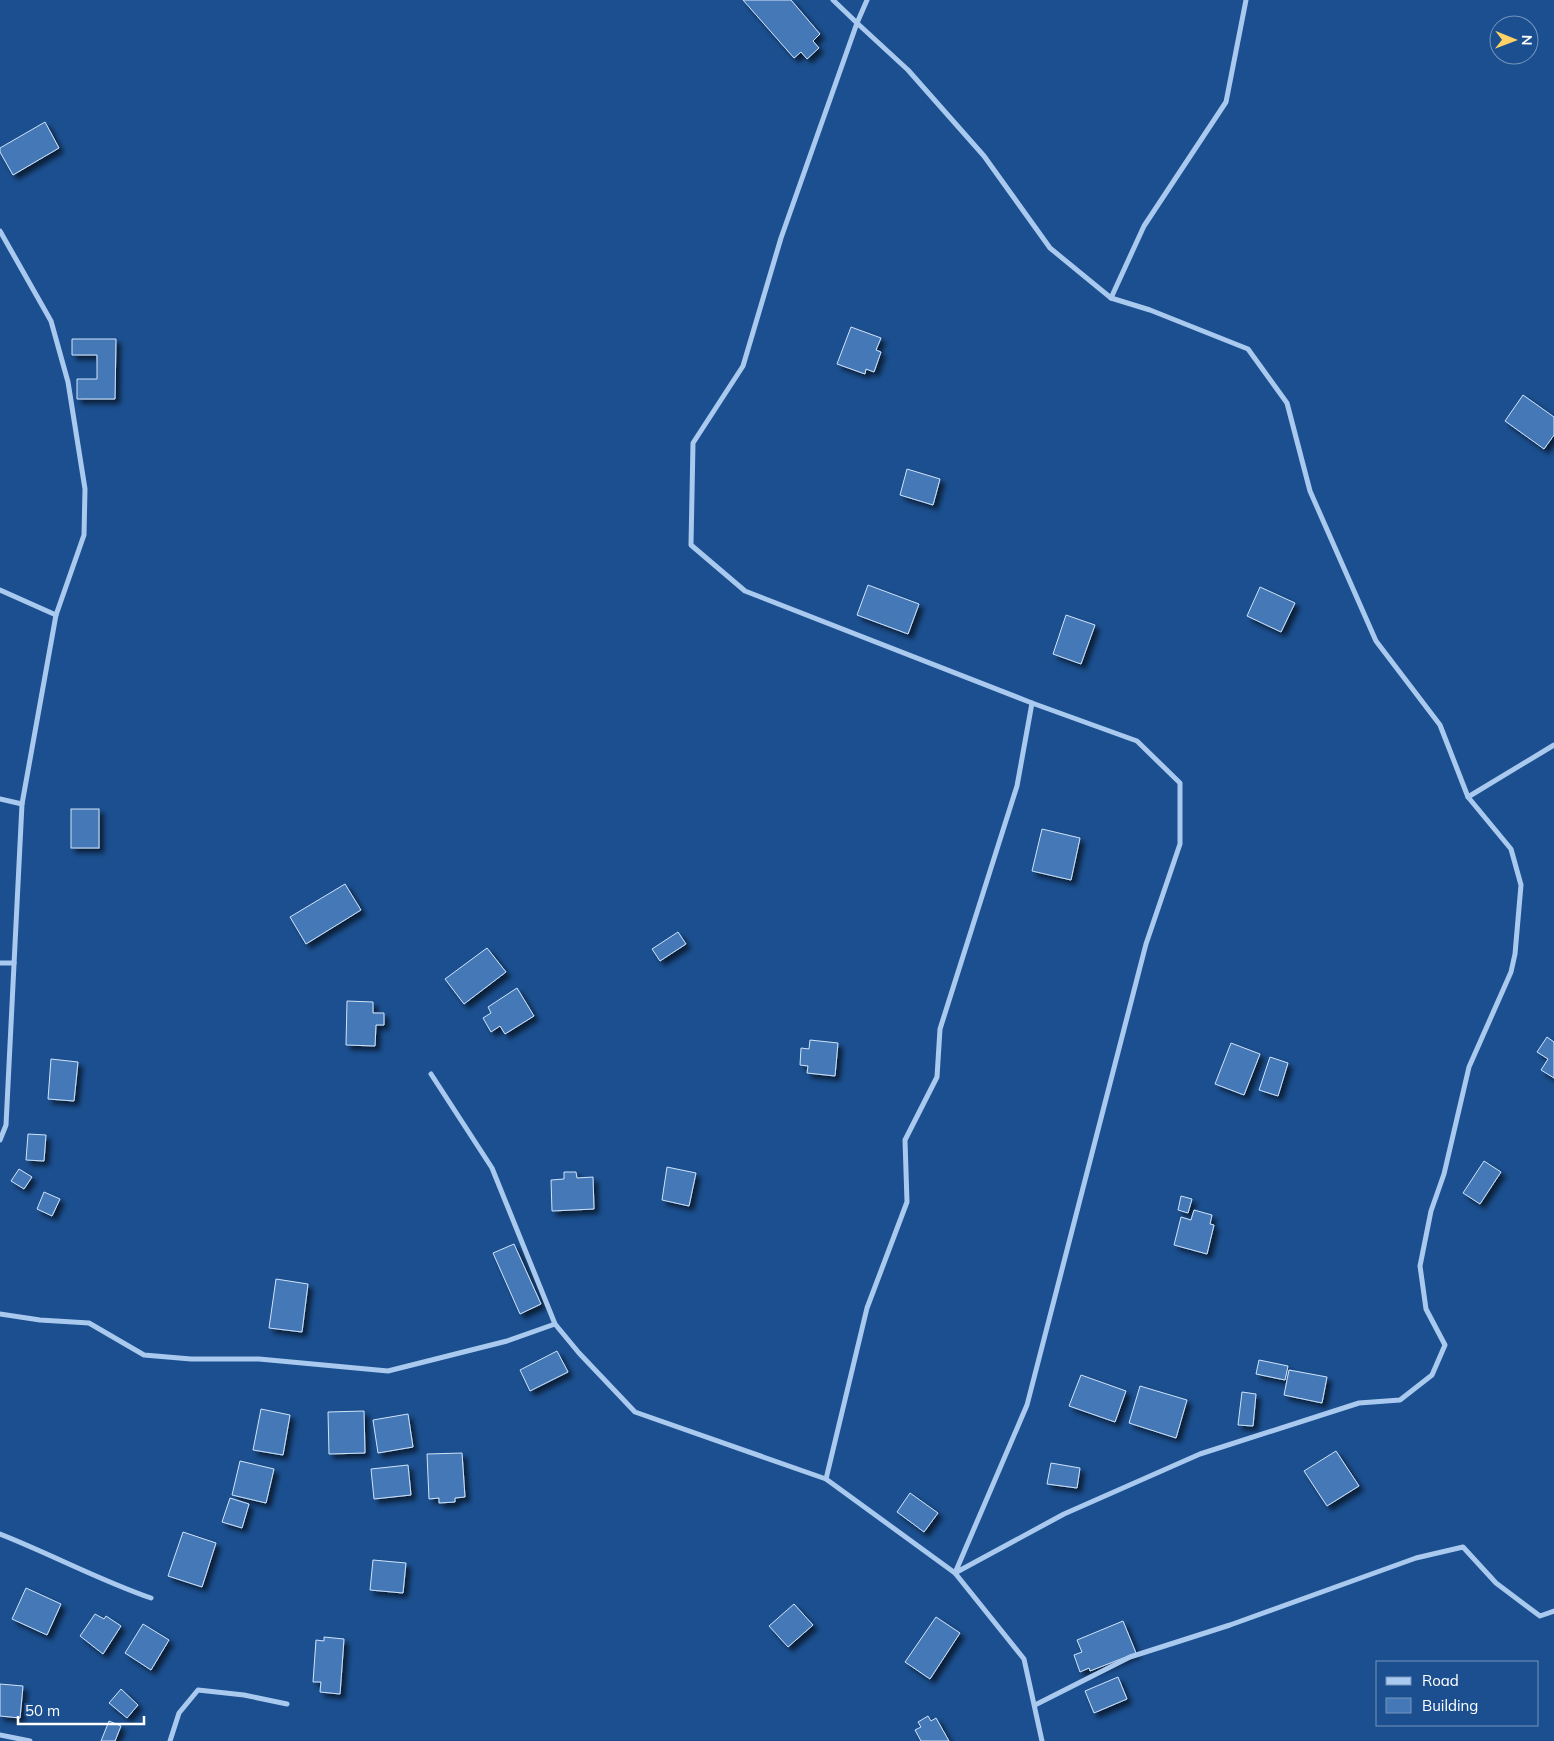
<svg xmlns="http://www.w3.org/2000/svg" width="1554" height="1741" font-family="Mulish,sans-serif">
  <defs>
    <filter id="shadow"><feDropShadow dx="4.5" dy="4.5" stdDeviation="2.5" flood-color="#0009"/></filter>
  </defs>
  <rect width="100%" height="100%" fill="#1b4f8f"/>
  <!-- building -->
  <g fill="#4478b7" stroke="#cfe3fa" filter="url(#shadow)">
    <path d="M 743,0 L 791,0 L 820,34 L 813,41 L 819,48 L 807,59 L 801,52 L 794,58 Z"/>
    <path d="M 45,122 L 59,148 L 13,175 L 0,152 L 0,148 Z"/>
    <path d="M 851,327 L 881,338 L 876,350 L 881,352 L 874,372 L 866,369 L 865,374 L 837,364 Z"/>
    <path d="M 72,339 L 116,339 L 115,399 L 77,399 L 77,379 L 97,379 L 97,355 L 72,355 Z"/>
    <path d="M 1523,395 L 1554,417 L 1554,435 L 1544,449 L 1505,421 Z"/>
    <path d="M 907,469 L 940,479 L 933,505 L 900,495 Z"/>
    <path d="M 868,585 L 919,604 L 908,634 L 857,615 Z"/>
    <path d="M 1260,587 L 1295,603 L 1281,632 L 1247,616 Z"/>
    <path d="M 1066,615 L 1095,625 L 1081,664 L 1053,654 Z"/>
    <rect x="71" y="809" width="28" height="39"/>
    <path d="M 1042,829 L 1080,838 L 1071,880 L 1032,871 Z"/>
    <path d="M 345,884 L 361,910 L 306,944 L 290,917 Z"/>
    <path d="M 678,932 L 686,944 L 660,961 L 652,949 Z"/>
    <path d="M 487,948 L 506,972 L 464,1004 L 445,979 Z"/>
    <path d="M 517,988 L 534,1016 L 505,1034 L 500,1026 L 491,1032 L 483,1018 L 491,1013 L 488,1007 Z"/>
    <path d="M 347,1001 L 373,1002 L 373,1013 L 384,1013 L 384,1025 L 376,1025 L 375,1046 L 346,1045 Z"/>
    <path d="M 1547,1037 L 1554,1042 L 1554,1078 L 1541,1070 L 1548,1059 L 1537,1052 Z"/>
    <path d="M 810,1040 L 838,1043 L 835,1076 L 807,1073 L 808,1066 L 800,1065 L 801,1048 L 809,1049 Z"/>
    <path d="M 1231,1043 L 1260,1054 L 1244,1095 L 1215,1084 Z"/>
    <path d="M 1270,1057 L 1288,1063 L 1278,1096 L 1259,1090 Z"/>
    <path d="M 51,1059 L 78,1062 L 74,1101 L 48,1099 Z"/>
    <path d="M 28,1134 L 46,1135 L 44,1161 L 26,1160 Z"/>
    <path d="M 1484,1161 L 1501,1172 L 1480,1204 L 1463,1193 Z"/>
    <path d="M 667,1167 L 696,1173 L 689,1206 L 662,1200 Z"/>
    <path d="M 19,1169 L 32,1177 L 24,1189 L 11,1181 Z"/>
    <path d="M 564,1172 L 576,1172 L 577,1178 L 593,1177 L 594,1209 L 552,1211 L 551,1180 L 564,1179 Z"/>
    <path d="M 44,1192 L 60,1199 L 52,1216 L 37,1209 Z"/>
    <path d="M 1181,1196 L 1192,1199 L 1188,1213 L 1178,1210 Z"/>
    <path d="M 1194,1210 L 1212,1215 L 1210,1224 L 1214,1225 L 1207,1254 L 1174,1245 L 1181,1217 L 1191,1220 Z"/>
    <path d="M 514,1244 L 541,1304 L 520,1314 L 493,1253 Z"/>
    <path d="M 276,1279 L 308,1284 L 302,1332 L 269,1328 Z"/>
    <path d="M 557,1351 L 568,1372 L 530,1391 L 520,1370 Z"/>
    <path d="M 1259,1360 L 1288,1366 L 1285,1380 L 1256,1374 Z"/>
    <path d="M 1289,1370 L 1327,1377 L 1322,1403 L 1284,1395 Z"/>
    <path d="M 1081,1375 L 1126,1391 L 1115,1422 L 1069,1406 Z"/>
    <path d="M 1140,1386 L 1187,1400 L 1176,1438 L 1129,1423 Z"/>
    <path d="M 1242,1392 L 1256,1394 L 1253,1426 L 1238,1425 Z"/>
    <path d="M 261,1409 L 290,1415 L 283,1455 L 253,1450 Z"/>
    <path d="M 364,1411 L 365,1453 L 329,1454 L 328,1412 Z"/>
    <path d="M 408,1414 L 413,1447 L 378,1453 L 373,1420 Z"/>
    <path d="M 1336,1451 L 1359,1486 L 1327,1506 L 1304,1471 Z"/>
    <path d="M 462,1453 L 465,1497 L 455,1498 L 455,1502 L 439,1503 L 439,1498 L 429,1499 L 427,1454 Z"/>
    <path d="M 240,1461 L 274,1469 L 266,1503 L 232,1495 Z"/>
    <path d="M 1051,1463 L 1080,1468 L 1077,1488 L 1047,1484 Z"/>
    <path d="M 408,1465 L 411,1495 L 374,1499 L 371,1469 Z"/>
    <path d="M 910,1493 L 938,1513 L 924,1532 L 897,1512 Z"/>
    <path d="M 230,1498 L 249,1504 L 242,1528 L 222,1522 Z"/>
    <path d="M 183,1532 L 216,1543 L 202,1587 L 168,1576 Z"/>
    <path d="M 373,1560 L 406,1563 L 403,1593 L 370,1590 Z"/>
    <path d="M 26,1588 L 61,1604 L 47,1635 L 12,1619 Z"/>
    <path d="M 794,1604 L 813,1625 L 788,1647 L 769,1626 Z"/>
    <path d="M 95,1614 L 104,1619 L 106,1616 L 121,1626 L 103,1654 L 80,1636 Z"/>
    <path d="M 936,1617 L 960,1633 L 930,1679 L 905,1662 Z"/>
    <path d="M 1123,1621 L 1136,1653 L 1090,1671 L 1089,1668 L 1080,1672 L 1074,1655 L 1082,1652 L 1077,1640 Z"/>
    <path d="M 143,1624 L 169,1640 L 151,1670 L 125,1653 Z"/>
    <path d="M 324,1637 L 344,1639 L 340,1694 L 320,1692 L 321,1682 L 313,1682 L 316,1640 L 324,1641 Z"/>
    <path d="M 1118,1677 L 1127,1699 L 1094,1713 L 1085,1691 Z"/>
    <path d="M 0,1684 L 23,1686 L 20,1718 L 0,1716 Z"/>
    <path d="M 121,1689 L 138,1705 L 127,1718 L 109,1703 Z"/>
    <path d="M 928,1716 L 931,1721 L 936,1718 L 949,1741 L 921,1741 L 915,1730 L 921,1727 L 918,1722 Z"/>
    <path d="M 109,1721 L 121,1726 L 115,1741 L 101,1741 Z"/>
  </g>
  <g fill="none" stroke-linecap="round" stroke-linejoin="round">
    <!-- minor -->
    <g stroke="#a9c9ee" stroke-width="5">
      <path d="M 833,0 L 857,23 L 867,0"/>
      <path d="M 857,23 L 908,70 L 984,156 L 1050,248 L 1111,298 L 1150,310 L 1248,349 L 1287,403 L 1310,491 L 1376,641 L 1440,725 L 1468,797 L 1511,849 L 1521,885 L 1515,954 L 1511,972 L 1469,1067 L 1444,1174 L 1431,1211 L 1420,1266 L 1426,1309 L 1445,1345 L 1432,1375 L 1400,1400 L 1359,1403 L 1200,1454 L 1064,1514 L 955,1573 L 1027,1405 L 1146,944 L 1180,844 L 1180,783 L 1137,741 L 1032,703 L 745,591 L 691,545 L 693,443 L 743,366 L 781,238 Z"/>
      <path d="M 0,231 L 51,321 L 68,382 L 85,489 L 84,535 L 56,615 L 22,804 L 6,1125 L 0,1140"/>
      <path d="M 1111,298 L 1144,226 L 1226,102 L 1246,0"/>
      <path d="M 0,590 L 56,615"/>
      <path d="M 1468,797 L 1554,745"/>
      <path d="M 0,799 L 22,804"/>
      <path d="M 0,963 L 14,963"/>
      <path d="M 431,1074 L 492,1168 L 555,1324"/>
      <path d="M 0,1314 L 40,1320 L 89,1323 L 144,1355 L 191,1359 L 259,1359 L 388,1371 L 507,1341 L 555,1324 L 579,1353 L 635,1412 L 826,1479 L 955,1573 L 1024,1659 L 1042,1741"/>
      <path d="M 826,1479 L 867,1308 L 907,1202 L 905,1140 L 937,1077 L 940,1029 L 1017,786 L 1032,703"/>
      <path d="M 0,1534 C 51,1554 99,1580 151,1598"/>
      <path d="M 1035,1705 L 1130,1657 L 1230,1625 L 1416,1558 L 1463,1547 L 1496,1583 L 1540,1616 L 1554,1611"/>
      <path d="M 0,1735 L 30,1741"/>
      <path d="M 170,1741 L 179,1713 L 198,1690 L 244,1695 L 287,1704"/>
    </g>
  </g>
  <!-- legend -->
  <rect x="1376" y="1661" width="162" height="65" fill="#1b4f8f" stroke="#7695bc"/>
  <rect x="1386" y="1677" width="25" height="8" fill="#a9c9ee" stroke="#7695bc"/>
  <text x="1422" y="1686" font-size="15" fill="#ffffff">Road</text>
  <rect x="1386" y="1698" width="25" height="15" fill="#4478b7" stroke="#7695bc"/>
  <text x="1422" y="1711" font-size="15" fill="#ffffff">Building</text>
  <!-- north arrow -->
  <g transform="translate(1514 40) rotate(91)"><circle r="24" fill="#1b4f8f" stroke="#7695bc"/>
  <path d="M0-4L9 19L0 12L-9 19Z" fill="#ffd166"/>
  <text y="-8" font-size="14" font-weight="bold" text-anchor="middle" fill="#ffffff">N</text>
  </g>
  <!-- scale -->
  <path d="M18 1716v8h126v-8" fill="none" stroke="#ffffff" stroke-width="2.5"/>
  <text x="25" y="1716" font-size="15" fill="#ffffff" stroke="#1b4f8f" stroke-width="4" paint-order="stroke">50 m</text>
</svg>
